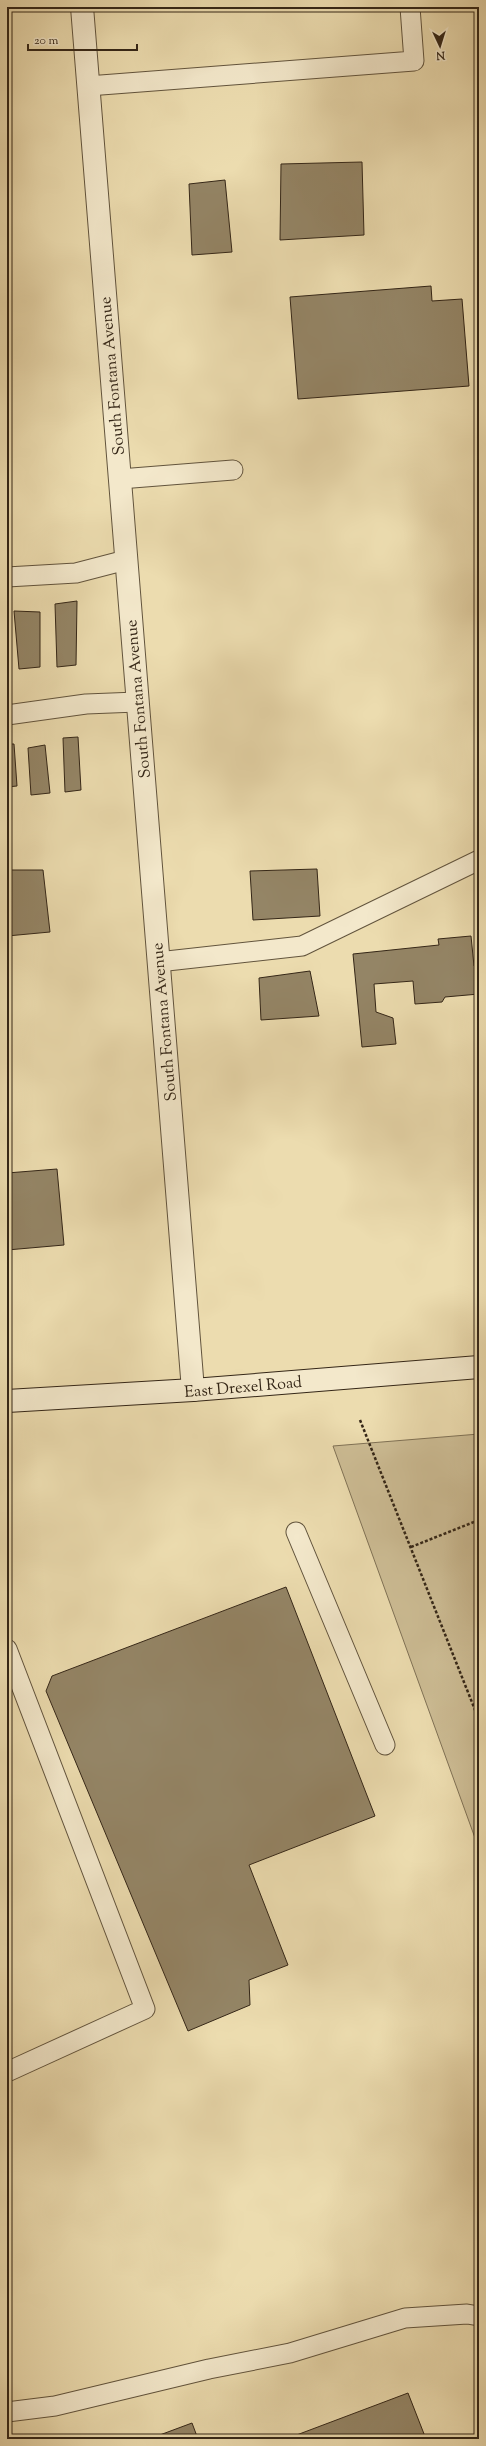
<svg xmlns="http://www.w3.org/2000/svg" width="486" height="2446" font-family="'Sorts Mill Goudy',serif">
  <rect width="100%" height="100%" fill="#ecdcaf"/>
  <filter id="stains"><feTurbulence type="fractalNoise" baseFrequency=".005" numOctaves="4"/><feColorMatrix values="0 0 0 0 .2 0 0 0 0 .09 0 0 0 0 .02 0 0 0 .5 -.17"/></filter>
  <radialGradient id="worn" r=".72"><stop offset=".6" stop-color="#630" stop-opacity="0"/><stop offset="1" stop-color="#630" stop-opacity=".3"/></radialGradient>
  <!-- green -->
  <path fill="#cdbd95" stroke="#807256" d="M 479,1434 L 479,1849 L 333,1446 Z"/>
  <!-- building -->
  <g fill="#948566" stroke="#342617">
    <path d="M 362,162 L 364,235 L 280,240 L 281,164 Z"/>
    <path d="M 225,180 L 232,252 L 192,255 L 189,184 Z"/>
    <path d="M 431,286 L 432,301 L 462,299 L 469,386 L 298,399 L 290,297 Z"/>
    <path d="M 77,601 L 76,665 L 57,667 L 55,604 Z"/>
    <path d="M 14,611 L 40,612 L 40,667 L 19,669 Z"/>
    <path d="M 78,737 L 81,790 L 65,792 L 63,738 Z"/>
    <path d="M 7,744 L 14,744 L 17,786 L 7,787 Z"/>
    <path d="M 45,745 L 50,793 L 31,795 L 28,748 Z"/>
    <path d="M 317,869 L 320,916 L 253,920 L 250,871 Z"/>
    <path d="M 7,870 L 43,870 L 50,932 L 7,936 Z"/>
    <path d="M 471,936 L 474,966 L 479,966 L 479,994 L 445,997 L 442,1002 L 415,1004 L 413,981 L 374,984 L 376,1012 L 393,1018 L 396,1044 L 362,1047 L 353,954 L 439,945 L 438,939 Z"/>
    <path d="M 310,971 L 319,1016 L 261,1020 L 259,978 Z"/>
    <path d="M 57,1169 L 64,1245 L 7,1250 L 7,1173 Z"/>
    <path d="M 286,1587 L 375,1816 L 249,1865 L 288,1965 L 249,1980 L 250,2005 L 188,2031 L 46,1691 L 52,1676 Z"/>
    <path d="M 408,2393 L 426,2439 L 286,2439 Z"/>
    <path d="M 192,2423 L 198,2439 L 149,2439 Z"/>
  </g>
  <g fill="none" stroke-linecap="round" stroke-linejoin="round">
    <defs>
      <g id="lane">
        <path d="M 88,86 L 414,61 L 410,7"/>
        <path d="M 120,479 L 233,470"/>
        <path d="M 7,577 L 76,573 L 126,560"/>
        <path d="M 7,715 L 86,704 L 137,702"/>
        <path d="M 158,962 L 302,946 L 479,860"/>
        <path d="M 296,1532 L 385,1745"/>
        <path d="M 7,1649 L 145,2009 L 7,2072"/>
        <path d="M 7,2412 L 55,2406 L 209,2369 L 290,2353 L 405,2318 L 467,2314 L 479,2316"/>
      </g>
      <path id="street" d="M 82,7 L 193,1390"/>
      <path id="secondary" d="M 7,1401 L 193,1390 L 479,1367"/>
    </defs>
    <!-- lane casing -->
    <use href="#lane" stroke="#62543d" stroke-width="21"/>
    <!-- street casing -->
    <use href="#street" stroke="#62543d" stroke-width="24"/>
    <!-- secondary casing -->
    <use href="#secondary" stroke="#342617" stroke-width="24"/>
    <!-- path -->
    <g stroke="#342617" stroke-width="2.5" stroke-dasharray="3 2" stroke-linecap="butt">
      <path d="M 360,1420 L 479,1720"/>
      <path d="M 411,1547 L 479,1520"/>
    </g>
    <!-- lane -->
    <use href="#lane" stroke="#f3e8cb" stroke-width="19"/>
    <!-- street -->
    <use href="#street" stroke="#f3e8cb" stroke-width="22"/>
    <!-- secondary -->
    <use href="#secondary" stroke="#f3e8cb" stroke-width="22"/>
  </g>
  <g text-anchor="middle" stroke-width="3.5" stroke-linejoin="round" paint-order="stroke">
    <!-- street labels -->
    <g font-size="16" fill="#342617" stroke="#f3e8cb">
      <text transform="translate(111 376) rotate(-95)" y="6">South Fontana Avenue</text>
      <text transform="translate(137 699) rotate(-95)" y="6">South Fontana Avenue</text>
      <text transform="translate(163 1022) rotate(-95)" y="6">South Fontana Avenue</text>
      <text transform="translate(243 1386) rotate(-5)" y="6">East Drexel Road</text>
    </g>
  </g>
  <!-- margin -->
  <rect width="486" height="2446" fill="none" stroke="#ecdcaf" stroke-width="24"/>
  <rect x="8" y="8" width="470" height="2430" fill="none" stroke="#342617" stroke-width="2"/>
  <rect x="12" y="12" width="462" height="2422" fill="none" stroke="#342617"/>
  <!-- north arrow -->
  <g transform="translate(440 46) rotate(176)" stroke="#f3e8cb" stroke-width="3" paint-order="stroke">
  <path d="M0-3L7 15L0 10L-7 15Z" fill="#342617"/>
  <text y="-6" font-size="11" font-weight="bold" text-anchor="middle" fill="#342617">N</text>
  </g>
  <!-- scale -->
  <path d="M28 44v6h109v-6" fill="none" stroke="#342617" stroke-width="2"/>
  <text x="34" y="44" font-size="12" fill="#342617" stroke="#f3e8cb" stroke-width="3" paint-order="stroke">20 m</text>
  <rect width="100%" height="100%" filter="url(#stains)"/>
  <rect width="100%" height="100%" fill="url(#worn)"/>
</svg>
